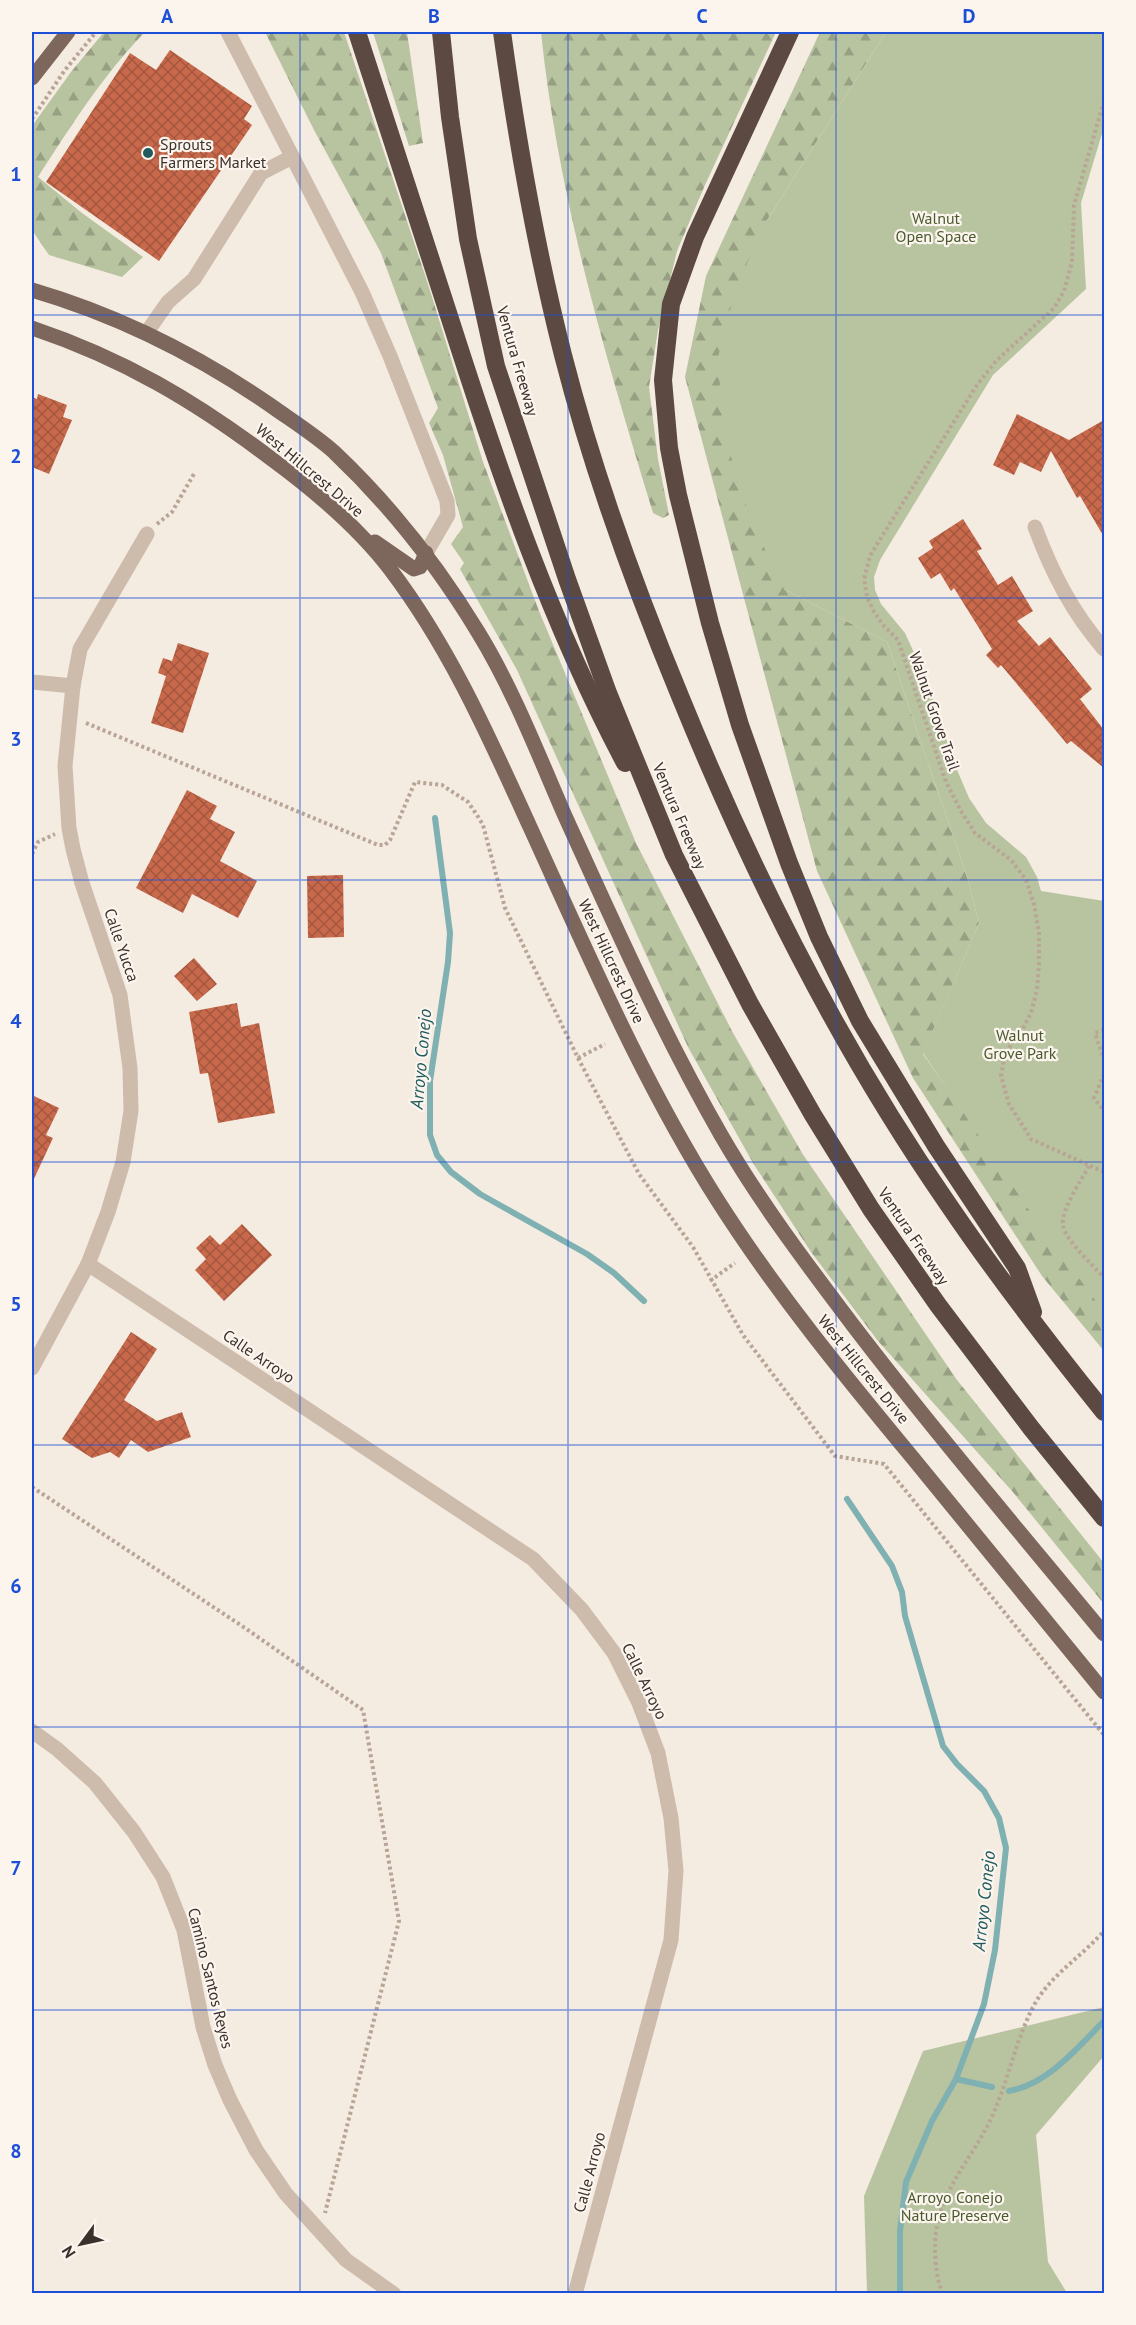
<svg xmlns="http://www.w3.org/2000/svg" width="1136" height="2325" font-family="'PT Sans',sans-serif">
  <defs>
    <pattern id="forest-firs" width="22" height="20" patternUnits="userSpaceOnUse" patternTransform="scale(1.5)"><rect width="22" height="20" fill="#b8c4a0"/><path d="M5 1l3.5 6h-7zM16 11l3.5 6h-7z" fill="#97a083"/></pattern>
    <pattern id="building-cross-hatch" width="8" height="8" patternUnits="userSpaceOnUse" patternTransform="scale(1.5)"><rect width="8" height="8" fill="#c8694b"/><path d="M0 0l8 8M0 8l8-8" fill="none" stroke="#a4573f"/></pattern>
  </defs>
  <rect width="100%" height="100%" fill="#f4ebe1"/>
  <!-- forest -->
  <g fill="url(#forest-firs)">
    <path d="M 104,32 L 145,32 C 104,74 70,127 38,177 L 82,213 L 143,257 L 122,277 L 49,255 L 32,230 L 32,126 L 71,72 Z"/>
    <path d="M 265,32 L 344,32 L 428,284 L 483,462 L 539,611 L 636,843 L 733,1033 L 802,1153 L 957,1380 L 1104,1563 L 1104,1604 L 1012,1491 L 878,1341 L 811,1252 L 753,1163 L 688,1047 L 517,670 L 460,569 L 464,563 L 451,544 L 463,527 L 443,455 L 429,423 L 438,408 L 381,253 L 314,130 Z"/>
    <path d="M 373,32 L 407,32 L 423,143 L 409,146 Z"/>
    <path d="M 541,32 L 776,32 L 705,185 L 677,251 L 658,330 L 649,387 L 658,459 L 669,515 L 663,518 L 653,513 C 605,355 558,197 541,32 Z"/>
    <path d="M 820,32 L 886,32 L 766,222 L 784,589 L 887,642 L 968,880 L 979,923 L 923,1054 L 1104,1312 L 1104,1351 L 1042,1276 L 913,1078 L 817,871 L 685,377 L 706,276 Z"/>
  </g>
  <!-- green -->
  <g fill="#b8c4a0">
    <path d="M 886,32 L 1104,32 L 1104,127 L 1081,203 L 1086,289 L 993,375 L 880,560 L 874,577 L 875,590 L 881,604 L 905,633 L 927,681 L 955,765 L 969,798 L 986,823 L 1026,857 L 1037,877 L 1041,891 L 1104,901 L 1104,1312 L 1035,1219 L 923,1053 L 979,923 L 968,880 L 887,642 L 784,589 L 753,525 L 734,469 L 722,418 L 718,357 L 736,287 L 766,222 Z"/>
    <path d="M 1104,2007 L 1104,2056 L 1036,2135 L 1048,2262 L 1067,2293 L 867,2293 L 864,2196 L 923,2051 Z"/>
  </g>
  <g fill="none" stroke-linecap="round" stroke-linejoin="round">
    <!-- stream -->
    <g stroke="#7fb0b2" stroke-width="6">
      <path d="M 435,818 L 450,933 L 448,962 L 430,1081 L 430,1135 L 437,1155 L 451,1172 L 480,1194 L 587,1254 L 614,1273 L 644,1301"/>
      <path d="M 847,1499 L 892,1566 L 902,1592 L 905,1616 L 943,1746 L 957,1764 L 984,1791 L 999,1818 L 1006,1848 L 995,1950 L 984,2004 L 956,2079 L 932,2121 L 906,2182 L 900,2231 L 900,2294"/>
      <path d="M 956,2079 L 992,2087"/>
      <path d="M 1009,2091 C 1048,2084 1077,2048 1104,2021"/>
    </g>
  </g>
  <!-- building -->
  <g fill="url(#building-cross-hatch)">
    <path d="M 170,50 L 252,106 L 244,119 L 252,125 L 159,261 L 46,182 L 130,53 L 156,70 Z"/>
    <path d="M 38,394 L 67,405 L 63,417 L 72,420 L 49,474 L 32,467 L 32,397 L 37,399 Z"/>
    <path d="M 1017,414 L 1069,440 L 1104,420 L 1104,537 L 1080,496 L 1077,498 L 1051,451 L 1041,472 L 1020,462 L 1014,475 L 993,465 Z"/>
    <path d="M 963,519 L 982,549 L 977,551 L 998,585 L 1012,576 L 1033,611 L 1017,621 L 1039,646 L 1050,637 L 1092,689 L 1080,699 L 1104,730 L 1104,768 L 1071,741 L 1067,744 L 1001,665 L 998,668 L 986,655 L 992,649 L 954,588 L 951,591 L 940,573 L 931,579 L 918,558 L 933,548 L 929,541 Z"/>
    <path d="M 178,643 L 209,653 L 183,733 L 151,723 L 166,676 L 158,673 L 163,658 L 172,661 Z"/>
    <path d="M 187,790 L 217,806 L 210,819 L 235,832 L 220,861 L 257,881 L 238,918 L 192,894 L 183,913 L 136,888 Z"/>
    <path d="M 343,875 L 344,937 L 308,938 L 307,876 Z"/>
    <path d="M 194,958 L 217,984 L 197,1001 L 174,976 Z"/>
    <path d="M 237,1003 L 241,1027 L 259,1023 L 275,1113 L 218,1123 L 208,1073 L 200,1074 L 189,1012 Z"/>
    <path d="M 32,1095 L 59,1108 L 46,1135 L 53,1138 L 32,1183 Z"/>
    <path d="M 242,1224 L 272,1255 L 224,1301 L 195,1270 L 206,1259 L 196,1248 L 210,1235 L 220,1245 Z"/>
    <path d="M 131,1332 L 157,1349 L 124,1400 L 157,1421 L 182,1412 L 191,1437 L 148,1452 L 131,1440 L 119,1458 L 110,1452 L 92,1458 L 62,1439 Z"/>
  </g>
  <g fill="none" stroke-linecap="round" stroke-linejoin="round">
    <!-- path -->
    <g stroke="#b9a596" stroke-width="4" stroke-dasharray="3 3" stroke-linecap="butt">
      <path d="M 1104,101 L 1074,205 L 1072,262 L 1064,291 L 1054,308 L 996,361 L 977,385 L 879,541 L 870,556 L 864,579 L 867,597 L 874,612 L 884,626 L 898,640 L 946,782 L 961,811 L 975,833 L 1011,860 L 1026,880 L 1034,904 L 1039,933 L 1039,965 L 1037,990 L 1031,1013 L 1022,1030 L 1012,1042 L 1004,1059 L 1001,1076 L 1009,1104 L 1031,1139 L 1104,1172"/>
      <path d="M 32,119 L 65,70 L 96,32"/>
      <path d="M 157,524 L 172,512 L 195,472"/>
      <path d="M 86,723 L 378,845 L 385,845 L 390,840 L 415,782 L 442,785 L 468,802 L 477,815 L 483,825 L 505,908 L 578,1058 L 639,1174 L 693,1247 L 743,1335 L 835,1456 L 884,1464 L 1104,1735"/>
      <path d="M 32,854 L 38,842 L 55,834"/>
      <path d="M 1104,1030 L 1095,1033 L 1104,1059"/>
      <path d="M 578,1058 L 605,1044"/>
      <path d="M 1104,1074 L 1094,1098 L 1104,1111"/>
      <path d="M 1089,1166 C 1082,1179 1060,1211 1063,1226 C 1066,1241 1094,1266 1104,1278"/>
      <path d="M 710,1281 L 735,1263"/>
      <path d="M 32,1487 L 242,1626 L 363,1710 L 399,1921 L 325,2213"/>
      <path d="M 943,2294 C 936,2278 935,2260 935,2244 C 937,2189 974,2159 994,2112 C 1010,2075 1017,2034 1037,2000 C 1054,1973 1083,1955 1104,1931"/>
    </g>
    <!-- minor -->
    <g stroke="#cdbbac" stroke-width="15">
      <path d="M 228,32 L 362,292 L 390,356 L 447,501 L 448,515 L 426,553"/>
      <path d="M 147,332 L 168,302 L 194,279 L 261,173 L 292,157"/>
      <path d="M 1035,527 C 1052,573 1072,612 1104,649"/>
      <path d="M 32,682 L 73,686"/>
      <path d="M 88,1264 L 533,1559 L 582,1610 L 614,1653 L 639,1703 L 658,1753 L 671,1818 L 676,1871 L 671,1940 L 575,2294"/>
      <path d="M 32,1368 L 88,1264 L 108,1212 L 123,1162 L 131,1111 L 130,1068 L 120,995 L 82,883 L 73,849 L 69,828 L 65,766 L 73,686 L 80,649 L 147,534"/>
      <path d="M 32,1731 L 57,1749 L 95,1783 L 134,1832 L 163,1877 L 184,1930 L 203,2027 L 215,2065 L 230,2100 L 256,2150 L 286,2194 L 346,2260 L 394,2294"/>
    </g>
    <!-- major -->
    <g stroke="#7d675c" stroke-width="15">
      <path d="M 32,78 L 68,32"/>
      <path d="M 32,290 C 117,315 196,354 270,405 C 291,420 315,435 334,452 C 390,505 438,566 478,632 C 513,689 538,754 565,816 C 614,924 662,1032 721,1135 C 759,1201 806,1263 852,1324 C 933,1430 1019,1531 1104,1634"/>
      <path d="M 32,328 C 124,359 195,401 273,460 C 315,491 358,527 390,569 C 450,648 489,737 530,827 C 588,954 643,1083 718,1201 C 776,1292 844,1375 912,1457 C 976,1535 1040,1614 1104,1692"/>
      <path d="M 375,542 L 414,569 L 420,567 L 426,553"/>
    </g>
    <!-- highway -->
    <g stroke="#5c4a42" stroke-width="18">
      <path d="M 357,32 C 388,129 420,227 452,325 C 500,475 551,624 625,763"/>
      <path d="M 441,32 L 450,117 L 468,239 L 496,366 L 567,579 L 608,693 L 674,855 L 750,1004 L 813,1115 L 871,1209 L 938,1305 L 1031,1428 L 1104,1518"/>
      <path d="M 502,32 C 517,140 536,249 563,355 C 593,472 634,585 680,696 C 752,873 839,1047 948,1204 C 997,1276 1050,1345 1104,1412"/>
      <path d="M 790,32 L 695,237 L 671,304 L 663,380 L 669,448 L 678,495 L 710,623 L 740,725 L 789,863 L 819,937 L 860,1021 L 936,1146 L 1017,1268 L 1033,1312"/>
    </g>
  </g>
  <!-- grid -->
  <path fill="none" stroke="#1d4ed8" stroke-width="1.5" stroke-opacity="0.55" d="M 300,32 L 300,2294M 568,32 L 568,2294M 836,32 L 836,2294M 32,315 L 1104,315M 32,598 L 1104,598M 32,880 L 1104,880M 32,1162 L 1104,1162M 32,1445 L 1104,1445M 32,1727 L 1104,1727M 32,2010 L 1104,2010"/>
  <!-- markers -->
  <circle fill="#1f5a5e" stroke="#fbf5ee" stroke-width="2" cx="148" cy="153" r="6"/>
  <g text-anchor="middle" stroke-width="4.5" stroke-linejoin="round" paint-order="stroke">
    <!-- poi labels -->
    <g font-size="16" fill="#3b302b" stroke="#fbf5ee" text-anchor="start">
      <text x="160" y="150">Sprouts<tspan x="160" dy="18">Farmers Market</tspan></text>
    </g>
    <!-- park labels -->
    <g font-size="16" fill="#4a5a2e" stroke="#fbf5ee">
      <text x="936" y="224">Walnut<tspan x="936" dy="18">Open Space</tspan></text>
      <text x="1020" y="1041">Walnut<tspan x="1020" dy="18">Grove Park</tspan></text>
      <text x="955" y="2203">Arroyo Conejo<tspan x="955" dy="18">Nature Preserve</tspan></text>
    </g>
    <!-- street labels -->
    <g font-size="16" fill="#3b302b" stroke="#fbf5ee">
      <text transform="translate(518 361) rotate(74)" y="6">Ventura Freeway</text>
      <text transform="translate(310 470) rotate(40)" y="6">West Hillcrest Drive</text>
      <text transform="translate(935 711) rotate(71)" y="6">Walnut Grove Trail</text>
      <text transform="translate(680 816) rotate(67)" y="6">Ventura Freeway</text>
      <text transform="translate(122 945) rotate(71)" y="6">Calle Yucca</text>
      <text transform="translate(612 961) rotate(65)" y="6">West Hillcrest Drive</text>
      <text transform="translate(914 1236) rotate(56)" y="6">Ventura Freeway</text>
      <text transform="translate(259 1356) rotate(34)" y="6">Calle Arroyo</text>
      <text transform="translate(864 1369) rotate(51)" y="6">West Hillcrest Drive</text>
      <text transform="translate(645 1681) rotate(64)" y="6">Calle Arroyo</text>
      <text transform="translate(211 1978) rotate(76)" y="6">Camino Santos Reyes</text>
      <text transform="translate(589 2172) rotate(-75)" y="6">Calle Arroyo</text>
    </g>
    <!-- water labels -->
    <g font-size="18" font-style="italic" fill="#1f5a5e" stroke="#fbf5ee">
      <text transform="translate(421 1059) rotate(-85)" y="6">Arroyo Conejo</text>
      <text transform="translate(984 1901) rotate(-84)" y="6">Arroyo Conejo</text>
    </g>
  </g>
  <!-- border -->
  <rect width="1136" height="2325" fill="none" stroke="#fbf5ee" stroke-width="66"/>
  <!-- north arrow -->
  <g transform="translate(81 2244) rotate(237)" stroke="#fbf5ee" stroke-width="4.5" paint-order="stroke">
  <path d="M0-4.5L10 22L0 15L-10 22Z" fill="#3b302b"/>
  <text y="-9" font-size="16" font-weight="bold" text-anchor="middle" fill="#3b302b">N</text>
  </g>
  <rect x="33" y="33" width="1070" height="2259" fill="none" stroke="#1d4ed8" stroke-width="2"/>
  <g font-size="20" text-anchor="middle" font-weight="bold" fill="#1d4ed8">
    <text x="167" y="23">A</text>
    <text x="434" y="23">B</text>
    <text x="702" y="23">C</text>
    <text x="969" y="23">D</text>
    <text x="16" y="181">1</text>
    <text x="16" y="463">2</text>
    <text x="16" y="746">3</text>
    <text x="16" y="1028">4</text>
    <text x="16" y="1311">5</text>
    <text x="16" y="1593">6</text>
    <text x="16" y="1875">7</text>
    <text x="16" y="2158">8</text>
  </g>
</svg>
